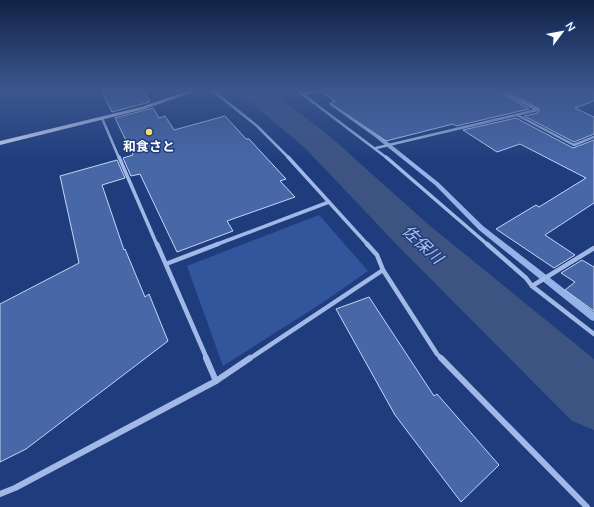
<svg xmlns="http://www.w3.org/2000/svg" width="594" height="507" font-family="Mulish,'Noto Sans JP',sans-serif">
  <rect width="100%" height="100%" fill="#1f3d7d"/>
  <!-- green -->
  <path fill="#32559b" d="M 319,215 L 368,271 L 322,303 L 223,366 L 187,266 Z"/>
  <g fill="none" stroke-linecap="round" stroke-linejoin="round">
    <!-- stream -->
    <path fill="#95b2e9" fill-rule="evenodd" d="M 330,103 L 334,103 L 379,135 L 439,183 L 483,226 L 594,312 L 594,321 L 591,320 L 479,230 L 435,185 L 375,137 L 330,105 Z"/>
    <!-- river -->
    <path fill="#3d5382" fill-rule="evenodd" d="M 239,90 L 269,90 L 326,133 L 429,225 L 594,359 L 594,430 L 572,421 L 399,247 L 304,147 L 243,96 Z"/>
  </g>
  <!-- building -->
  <g fill="#4767a7" stroke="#c6d6f5">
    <path d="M 101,90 L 143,90 L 150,102 L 112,112 Z"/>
    <path d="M 322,90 L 496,90 L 529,109 L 456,126 L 453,124 L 386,141 L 330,103 L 335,101 L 321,92 Z"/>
    <path d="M 505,90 L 594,90 L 594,101 L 575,108 L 594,117 L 594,134 L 574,142 L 524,116 L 538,113 L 539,109 Z"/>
    <path d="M 153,108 L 159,118 L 165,116 L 174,130 L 225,116 L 246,139 L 249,139 L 286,179 L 280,181 L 295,197 L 227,221 L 233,231 L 177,252 L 140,174 L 131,176 L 123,158 L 133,155 L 115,118 Z"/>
    <path d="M 516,118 L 573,148 L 594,140 L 594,203 L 545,235 L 575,255 L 554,268 L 496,229 L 536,205 L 539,207 L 586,178 L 520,144 L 497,152 L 463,130 Z"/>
    <path d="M 117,160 L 125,178 L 102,185 L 124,250 L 125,249 L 145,297 L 149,294 L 168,341 L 26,449 L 0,462 L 0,304 L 79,263 L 60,176 Z"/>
    <path d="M 582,260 L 594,267 L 594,311 L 565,290 L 575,282 L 561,273 Z"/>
    <path d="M 369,297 L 434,396 L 437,394 L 499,465 L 461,502 L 395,415 L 336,309 Z"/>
  </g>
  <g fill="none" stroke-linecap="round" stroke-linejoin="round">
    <!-- street-far3 -->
    <g stroke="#a2b9e7" stroke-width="2.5">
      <path d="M 212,90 L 257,126 L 289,158"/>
      <path d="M 297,90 L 387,158"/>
      <path d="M 303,94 L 319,90"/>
      <path d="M 517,115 L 574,145 L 594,137"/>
      <path d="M 102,118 L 119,158"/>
      <path d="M 376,148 L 537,110 L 499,90"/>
    </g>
    <!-- street-far2 -->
    <g stroke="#a2b9e7" stroke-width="3.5">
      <path d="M 119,157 L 157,245"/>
      <path d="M 288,157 L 368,245"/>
      <path d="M 386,157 L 488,245"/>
      <path d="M 215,245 L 329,202"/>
    </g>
    <!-- street-far1 -->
    <g stroke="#a2b9e7" stroke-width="4.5">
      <path d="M 157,244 L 207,359"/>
      <path d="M 367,244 L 377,255 L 383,270 L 437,354 L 442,359"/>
      <path d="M 487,244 L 526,278 L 532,286 L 594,334"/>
      <path d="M 166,264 L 218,244"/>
      <path d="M 532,286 L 594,248"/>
      <path d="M 249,359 L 383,270"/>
    </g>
    <!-- street -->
    <g stroke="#a2b9e7" stroke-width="6">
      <path d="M 206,358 L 216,381"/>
      <path d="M 441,358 L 587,507"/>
      <path d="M 0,494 L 15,488 L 216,381 L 250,358"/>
    </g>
    <!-- secondary -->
    <path fill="#ccd9f6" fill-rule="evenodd" d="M 191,90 L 198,90 L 145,109 L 0,145 L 0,141 L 141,107 Z"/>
  </g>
  <!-- sky -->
  <linearGradient id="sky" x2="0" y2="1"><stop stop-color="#112245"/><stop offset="0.56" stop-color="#3c578f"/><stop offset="1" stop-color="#3c578f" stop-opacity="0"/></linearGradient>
  <rect width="594" height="161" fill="url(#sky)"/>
  <!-- markers -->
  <circle fill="#f5dc62" stroke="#1f3d7d" stroke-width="1.5" cx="149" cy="132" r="4"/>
  <g text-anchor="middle" stroke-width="3" stroke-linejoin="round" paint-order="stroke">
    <!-- far-poi labels -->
    <g font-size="13" font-weight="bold" fill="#fff" stroke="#1f3d7d">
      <text x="149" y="151">和食さと</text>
    </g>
    <!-- water labels -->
    <g font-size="16" font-style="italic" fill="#adc3ef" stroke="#1f3d7d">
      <text transform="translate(423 244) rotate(43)" y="6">佐保川</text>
    </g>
  </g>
  <!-- north arrow -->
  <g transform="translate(562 32) rotate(58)" stroke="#1f3d7d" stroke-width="3" paint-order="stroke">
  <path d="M0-3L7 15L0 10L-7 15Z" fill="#ffffff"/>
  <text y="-6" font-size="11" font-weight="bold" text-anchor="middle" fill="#ffffff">N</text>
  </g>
</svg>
